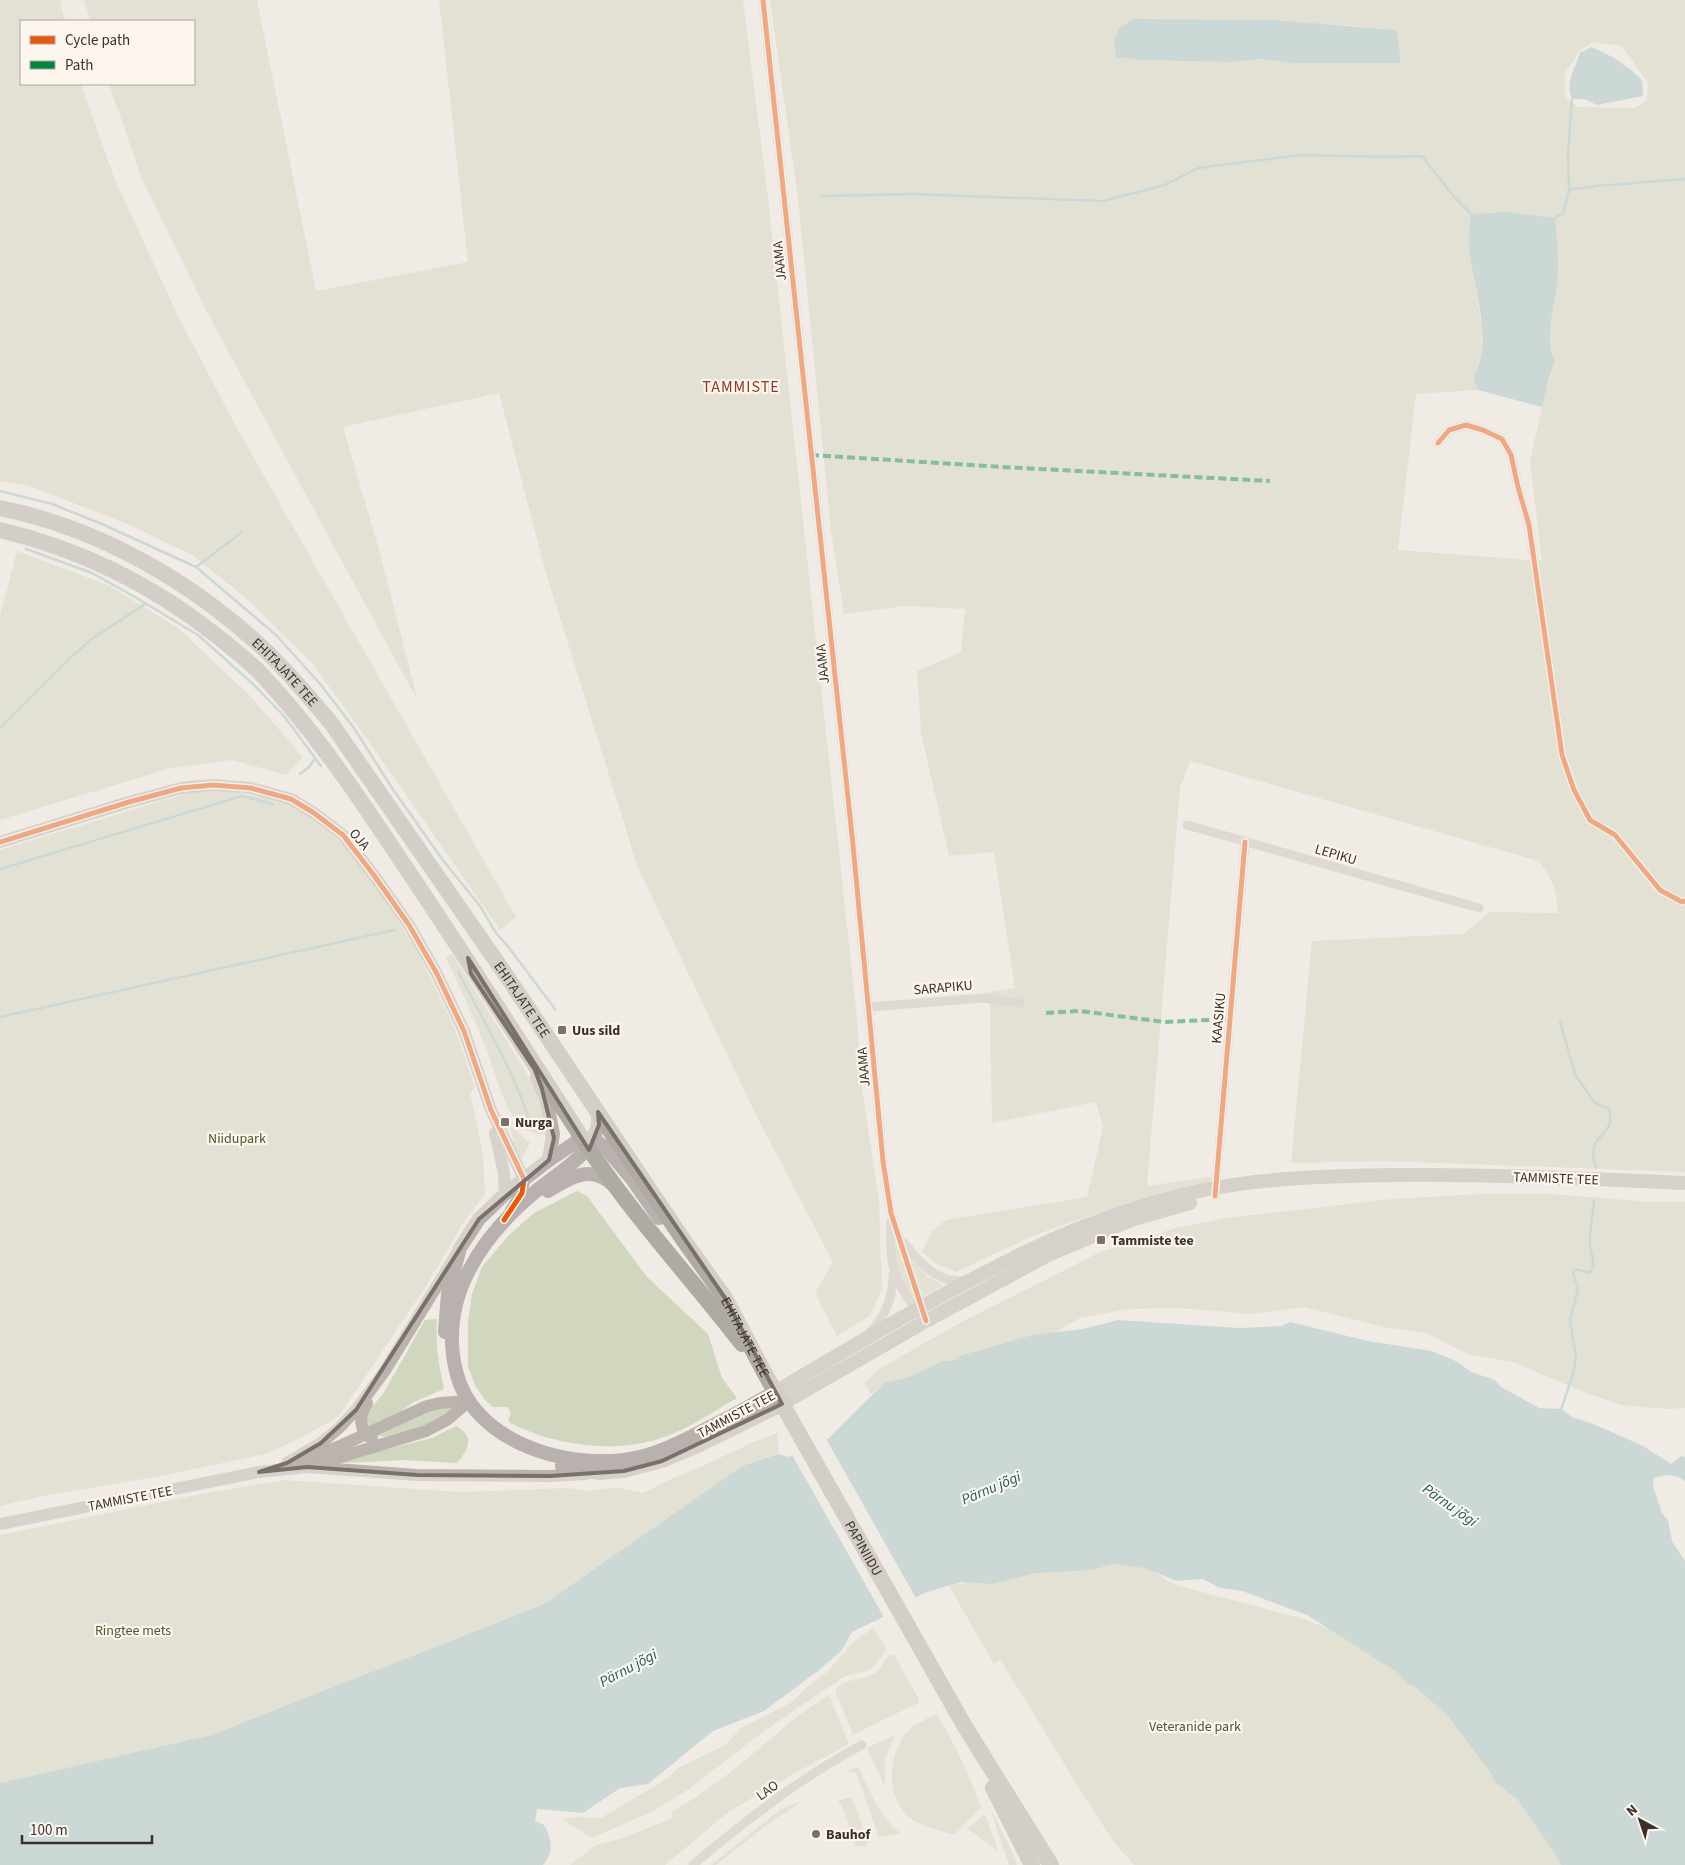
<svg xmlns="http://www.w3.org/2000/svg" width="1685" height="1865" font-family="'Source Sans 3',sans-serif">
  <rect width="100%" height="100%" fill="#f0ebe5"/>
  <!-- green -->
  <g fill="#d1d6bf" fill-rule="evenodd">
    <path d="M 0,0 L 60,0 L 65,21 L 21,21 L 21,84 L 81,84 L 115,180 L 180,320 L 239,432 L 516,917 L 500,930 L 358,726 L 311,662 L 248,600 L 194,556 L 130,525 L 27,485 L 0,481 Z"/>
    <path d="M 84,0 L 257,0 L 316,291 L 468,262 L 439,0 L 743,0 L 768,198 L 857,1018 L 861,1082 L 879,1201 L 882,1289 L 870,1316 L 837,1336 L 815,1293 L 833,1262 L 757,1117 L 638,868 L 545,570 L 499,393 L 343,427 L 380,553 L 417,698 L 403,674 L 208,314 L 142,179 L 109,84 L 194,84 L 194,21 L 90,21 Z"/>
    <path d="M 770,0 L 1685,0 L 1685,1172 L 1384,1161 L 1291,1163 L 1312,941 L 1463,934 L 1490,912 L 1558,913 C 1557,891 1552,877 1538,861 L 1190,761 L 1180,788 L 1147,1186 L 1211,1177 L 1210,1184 L 1133,1201 L 1032,1236 L 956,1272 L 937,1264 L 922,1252 L 931,1232 L 946,1220 L 1087,1197 L 1103,1127 L 1096,1102 L 992,1123 L 990,1003 L 984,993 L 1015,988 L 994,852 L 949,856 L 921,733 L 917,671 L 961,652 L 965,609 L 905,606 L 844,614 L 831,531 L 798,198 ZM 1134,19 L 1346,25 L 1397,30 L 1401,63 L 1293,63 L 1262,59 L 1232,62 L 1201,61 L 1137,60 L 1116,56 ZM 1592,42 L 1622,46 L 1648,83 L 1647,100 L 1635,108 L 1577,107 L 1565,97 L 1565,73 L 1579,52 ZM 1555,218 C 1557,236 1559,255 1558,273 C 1557,301 1543,335 1555,362 L 1545,393 L 1530,462 L 1542,561 L 1398,550 L 1416,394 L 1478,390 L 1473,379 L 1481,358 L 1482,328 L 1473,274 Z"/>
    <path d="M 17,551 L 110,586 L 178,628 L 250,696 L 303,757 L 286,775 L 232,760 L 171,768 L 0,820 L 0,616 Z"/>
    <path d="M 220,791 L 271,798 L 290,805 L 304,812 L 346,846 L 379,891 L 419,954 L 455,1029 L 475,1088 L 470,1093 L 483,1154 L 485,1194 L 463,1223 L 426,1286 L 339,1416 L 299,1439 L 265,1454 L 161,1476 L 43,1496 L 0,1506 L 0,850 L 191,792 Z"/>
    <path d="M 452,953 L 534,1085 L 541,1104 L 547,1135 C 540,1134 530,1133 524,1129 C 503,1113 495,1069 485,1046 C 473,1016 460,987 446,958 Z"/>
    <path d="M 509,1124 L 530,1143 L 525,1154 L 519,1159 L 511,1144 L 514,1142 Z"/>
    <path d="M 577,1191 L 587,1196 L 647,1277 L 708,1334 L 722,1378 L 737,1398 C 711,1413 684,1432 655,1440 C 621,1450 583,1447 549,1438 C 536,1435 522,1428 510,1423 L 508,1419 L 511,1414 L 508,1407 L 493,1407 L 485,1400 L 476,1387 L 468,1367 L 468,1322 L 472,1294 L 482,1267 L 508,1236 L 534,1213 Z"/>
    <path d="M 1480,1194 L 1550,1194 L 1653,1202 L 1685,1202 L 1685,1408 L 1668,1409 L 1621,1405 L 1581,1391 L 1513,1362 L 1467,1354 L 1426,1333 L 1384,1327 L 1304,1307 L 1252,1314 L 1178,1308 L 1127,1309 L 1080,1318 L 1054,1333 L 1032,1335 L 959,1356 L 954,1360 L 943,1361 L 909,1377 L 884,1383 L 871,1394 L 864,1384 L 879,1369 L 956,1325 L 1100,1252 L 1176,1228 L 1226,1218 L 1304,1209 L 1392,1199 Z"/>
    <path d="M 895,1244 L 898,1247 L 916,1301 C 901,1292 895,1261 895,1244 Z"/>
    <path d="M 910,1257 L 928,1277 L 944,1285 L 924,1296 Z"/>
    <path d="M 437,1319 C 435,1344 439,1366 444,1389 L 414,1402 L 400,1412 L 370,1428 L 366,1422 L 369,1410 L 383,1394 L 425,1320 Z"/>
    <path d="M 452,1407 L 441,1420 L 389,1437 L 377,1436 L 434,1408 Z"/>
    <path d="M 456,1426 C 475,1436 469,1450 457,1463 L 403,1460 L 326,1464 L 432,1438 Z"/>
    <path d="M 777,1433 L 779,1454 L 742,1466 L 544,1604 L 211,1735 L 0,1783 L 0,1535 L 201,1494 L 284,1480 L 460,1492 L 568,1488 L 590,1491 L 617,1487 L 643,1493 L 673,1478 L 701,1467 L 751,1443 Z"/>
    <path d="M 1133,1559 L 1175,1585 L 1301,1618 L 1371,1646 L 1435,1695 L 1512,1786 L 1566,1865 L 1134,1865 L 1113,1841 L 1084,1796 L 1000,1659 L 994,1664 L 949,1586 L 1005,1575 Z"/>
    <path d="M 873,1628 L 886,1648 L 881,1658 L 868,1671 L 845,1676 L 764,1731 L 689,1789 L 653,1811 L 592,1838 L 562,1819 L 576,1817 L 601,1818 L 668,1778 L 678,1768 L 725,1745 L 741,1728 L 792,1702 L 808,1686 L 827,1672 L 854,1641 Z"/>
    <path d="M 889,1655 L 894,1655 L 919,1699 L 918,1703 L 853,1735 L 835,1690 L 845,1682 L 870,1676 L 878,1671 Z"/>
    <path d="M 829,1695 L 849,1744 L 795,1773 L 730,1811 L 665,1865 L 570,1865 L 596,1845 L 623,1838 L 673,1818 L 671,1812 C 712,1790 746,1759 782,1729 C 796,1716 813,1706 829,1695 Z"/>
    <path d="M 936,1714 C 956,1744 968,1773 981,1807 L 954,1835 C 939,1830 921,1827 908,1816 C 885,1795 888,1755 907,1732 C 914,1724 927,1719 936,1714 Z"/>
    <path d="M 895,1735 L 885,1759 L 885,1787 L 867,1748 Z"/>
    <path d="M 856,1767 L 858,1767 C 870,1791 878,1815 900,1833 L 879,1837 L 857,1775 L 854,1771 L 850,1773 L 849,1771 Z"/>
    <path d="M 850,1797 L 853,1800 L 868,1842 L 866,1846 L 855,1846 C 849,1831 848,1814 838,1801 Z"/>
    <path d="M 804,1800 L 764,1827 L 716,1865 L 711,1865 L 781,1809 Z"/>
    <path d="M 985,1814 L 998,1851 L 968,1829 Z"/>
    <path d="M 992,1814 L 993,1814 L 1011,1849 L 1017,1865 L 1009,1865 Z"/>
  </g>
  <!-- water -->
  <g fill="#a1c2c1">
    <path d="M 1134,19 L 1274,20 L 1397,30 L 1401,63 L 1293,63 L 1262,59 L 1232,62 L 1137,60 L 1116,57 L 1114,40 L 1119,28 Z"/>
    <path d="M 1591,47 C 1611,55 1626,64 1642,80 L 1643,96 L 1597,105 L 1585,99 L 1572,99 C 1565,81 1575,70 1580,53 Z"/>
    <path d="M 1507,212 L 1555,218 C 1557,236 1559,255 1558,273 C 1557,301 1543,335 1555,362 L 1549,378 L 1542,407 L 1478,390 L 1473,379 C 1476,372 1479,365 1481,357 C 1489,309 1461,261 1471,214 Z"/>
    <path d="M 1118,1320 L 1239,1328 L 1281,1326 L 1290,1322 L 1368,1341 L 1432,1351 L 1458,1362 L 1471,1372 L 1495,1380 L 1501,1387 L 1539,1408 L 1562,1409 L 1572,1417 L 1596,1425 L 1643,1446 L 1671,1464 L 1681,1456 L 1685,1457 L 1685,1481 C 1675,1474 1665,1474 1654,1478 L 1653,1486 L 1662,1513 L 1668,1520 L 1672,1541 L 1685,1561 L 1685,1865 L 1561,1865 L 1557,1857 L 1518,1800 L 1493,1780 L 1493,1776 L 1448,1716 L 1413,1685 L 1408,1685 L 1398,1673 L 1307,1615 L 1242,1591 L 1220,1588 L 1203,1579 L 1177,1581 L 1144,1568 L 1113,1564 L 1092,1570 L 1035,1573 L 993,1584 L 961,1582 L 924,1593 L 879,1619 L 852,1632 L 842,1650 L 819,1670 L 764,1711 L 713,1731 L 648,1784 L 620,1788 L 583,1813 L 537,1809 L 535,1821 L 544,1825 C 552,1839 554,1852 543,1865 L 0,1865 L 0,1783 L 211,1735 L 544,1604 L 742,1466 L 779,1454 L 789,1457 L 829,1438 L 884,1383 L 909,1377 L 943,1361 L 954,1360 L 959,1356 L 1032,1335 L 1083,1329 Z"/>
  </g>
  <!-- pier -->
  <path fill="#f0ebe5" d="M 825,1437 L 917,1600 L 885,1619 L 791,1453 Z"/>
  <g fill="none" stroke-linecap="round" stroke-linejoin="round">
    <!-- stream -->
    <g stroke="#a1c2c1" stroke-width="2.5">
      <path d="M 1569,189 L 1568,153 L 1572,99"/>
      <path d="M 822,196 L 911,194 L 1103,201 L 1165,185 L 1198,168 L 1301,155 L 1389,157 L 1422,156 L 1455,198 L 1471,214"/>
      <path d="M 1555,218 L 1563,213 L 1569,190 L 1597,186 L 1685,179"/>
      <path d="M 0,491 L 52,504 L 102,524 L 196,567 L 276,635 L 321,685 L 354,728 L 392,788 L 442,859 L 480,906 L 496,933 L 510,949 L 555,1009"/>
      <path d="M 26,549 L 92,573 L 135,597 L 198,635 L 253,684 L 284,716 L 321,766"/>
      <path d="M 196,567 L 242,532"/>
      <path d="M 0,728 L 70,658 L 92,639 L 145,604"/>
      <path d="M 300,774 L 310,766 L 315,758"/>
      <path d="M 0,869 L 242,796 L 273,804"/>
      <path d="M 458,971 C 483,1022 516,1072 531,1127"/>
      <path d="M 0,1017 L 394,930"/>
      <path d="M 1560,1022 L 1575,1074 L 1594,1102 L 1609,1109 C 1616,1134 1595,1132 1593,1152 C 1593,1157 1595,1164 1596,1168"/>
      <path d="M 1561,1410 L 1573,1374 L 1576,1358 L 1570,1321 L 1578,1288 L 1573,1272 L 1575,1269 L 1589,1273 C 1597,1265 1591,1255 1590,1246 C 1589,1232 1593,1215 1594,1201"/>
    </g>
    <!-- street -->
    <g stroke="#c9c3be" stroke-width="9">
      <path d="M 763,0 L 852,835 L 883,1161 L 891,1213 L 923,1310"/>
      <path d="M 1438,443 L 1449,430 L 1466,425 L 1483,430 L 1502,439 L 1511,455 L 1518,487 L 1529,525 L 1562,755 L 1574,790 L 1590,820 L 1615,835 L 1660,890 L 1682,902 L 1685,901"/>
      <path d="M 1187,825 L 1479,908"/>
      <path d="M 869,1007 L 984,998 L 1020,1003"/>
      <path d="M 1215,1196 L 1245,842"/>
      <path d="M 891,1221 C 889,1262 892,1281 919,1313"/>
      <path d="M 904,1243 C 920,1263 938,1285 966,1280"/>
      <path d="M 871,1331 C 885,1316 893,1296 893,1275"/>
      <path d="M 693,1865 C 745,1821 801,1777 862,1745"/>
    </g>
    <!-- secondary -->
    <g stroke="#bab3ae" stroke-width="12">
      <path d="M 0,842 L 129,802 L 181,788 L 213,785 L 251,788 L 291,799 L 314,813 L 343,835 L 373,874 L 409,925 L 436,972 L 464,1031 L 491,1110 L 524,1179 L 522,1193 L 511,1210"/>
      <path d="M 495,1133 L 504,1173 L 505,1194"/>
      <path d="M 367,1403 C 359,1416 358,1430 372,1439"/>
      <path d="M 305,1459 L 338,1447 L 427,1406 L 440,1403 L 469,1401"/>
      <path d="M 287,1463 L 321,1443 L 339,1428 L 356,1410 L 384,1372 L 456,1255"/>
      <path d="M 314,1465 L 426,1431 L 447,1420 L 469,1401"/>
      <path d="M 0,1524 L 259,1472 L 307,1467 L 417,1475 L 550,1476 L 586,1474"/>
    </g>
    <!-- primary -->
    <g stroke="#b8b1ad" stroke-width="14">
      <path d="M 537,1077 L 546,1098 L 553,1134 L 549,1160"/>
      <path d="M 598,1112 C 602,1151 561,1170 535,1192 C 482,1236 438,1298 456,1371 C 472,1440 561,1468 624,1460 C 655,1456 681,1442 708,1428 C 753,1406 795,1380 838,1355 C 902,1317 967,1280 1034,1248 C 1091,1221 1152,1200 1214,1188 C 1274,1177 1335,1176 1396,1175 C 1492,1174 1589,1179 1685,1183"/>
      <path d="M 548,1191 C 570,1178 590,1164 612,1184"/>
      <path d="M 445,1332 L 448,1293 L 460,1248 L 479,1219 L 505,1194 L 549,1160 L 582,1138 L 593,1139 L 606,1148 L 632,1179 L 659,1218"/>
      <path d="M 562,1466 L 599,1473 L 624,1471 L 662,1461 L 700,1445 L 775,1408 L 926,1321 L 1048,1255 L 1131,1220 L 1190,1203"/>
    </g>
    <!-- highway -->
    <g stroke="#afaaa4" stroke-width="16">
      <path id="s1" d="M 0,508 C 100,528 194,583 267,652 C 290,674 311,699 331,723 L 508,978 L 682,1238 L 725,1298 L 764,1372 L 964,1725 L 1051,1865"/>
      <path d="M 0,530 C 80,549 153,585 217,636 C 233,649 250,662 264,677 C 318,735 362,802 406,868 C 466,957 524,1048 582,1138 C 629,1212 689,1275 742,1344"/>
      <path d="M 993,1788 L 1032,1865"/>
    </g>
    <!-- quiet -->
    <g stroke="#00873e" stroke-width="4" stroke-dasharray="8 4" stroke-linecap="butt">
      <path d="M 811,455 L 1002,467 L 1270,481"/>
      <path d="M 1046,1013 L 1080,1011 L 1164,1022 L 1229,1019"/>
    </g>
    <defs>
      <g id="cycleway">
        <path d="M 763,0 L 852,835 L 883,1161 L 891,1213 L 926,1321"/>
        <path d="M 1438,443 L 1449,430 L 1466,425 L 1483,430 L 1502,439 L 1511,455 L 1518,487 L 1529,525 L 1562,755 L 1574,790 L 1590,820 L 1615,835 L 1660,890 L 1682,902 L 1685,901"/>
        <path d="M 0,842 L 129,802 L 181,788 L 213,785 L 251,788 L 291,799 L 314,813 L 343,835 L 373,874 L 409,925 L 436,972 L 464,1031 L 491,1110 L 524,1179 L 522,1193 L 504,1220"/>
        <path d="M 1215,1196 L 1245,842"/>
      </g>
    </defs>
    <!-- cycleway casing -->
    <use href="#cycleway" stroke="#fbf5ee" stroke-width="8"/>
    <!-- cycleway -->
    <use href="#cycleway" stroke="#e8590c" stroke-width="5"/>
  </g>
  <!-- marked area -->
  <path d="M0 0H1685V1865H0ZM 468,958 L 589,1150 L 599,1125 L 598,1112 L 725,1298 L 782,1404 L 662,1461 L 624,1471 L 550,1476 L 417,1475 L 307,1467 L 259,1472 L 287,1463 L 321,1443 L 356,1410 L 479,1219 L 549,1160 L 554,1138 L 542,1089 L 535,1070 L 471,974 Z" fill="#f0ebe5" fill-opacity=".55" fill-rule="evenodd"/>
  <path fill="none" stroke="#7a716c" stroke-width="4" stroke-linejoin="round" d="M 468,958 L 589,1150 L 599,1125 L 598,1112 L 725,1298 L 782,1404 L 662,1461 L 624,1471 L 550,1476 L 417,1475 L 307,1467 L 259,1472 L 287,1463 L 321,1443 L 356,1410 L 479,1219 L 549,1160 L 554,1138 L 542,1089 L 535,1070 L 471,974 Z"/>
  <!-- markers -->
  <g fill="#7a716c" stroke="#fbf5ee" stroke-width="2">
    <rect x="557" y="1025" width="10" height="10" rx="2.5"/>
    <rect x="500" y="1117" width="10" height="10" rx="2.5"/>
    <rect x="1096" y="1235" width="10" height="10" rx="2.5"/>
    <circle cx="816" cy="1834" r="5"/>
  </g>
  <g text-anchor="middle" stroke-width="4.5" stroke-linejoin="round" paint-order="stroke">
    <!-- street labels -->
    <g font-size="14" fill="#3b302b" stroke="#fbf5ee">
      <text transform="translate(779 261) rotate(-96)" y="5">JAAMA</text>
      <text transform="translate(822 664) rotate(-96)" y="5">JAAMA</text>
      <text dy="5" stroke="none"><textPath href="#s1" startOffset="334">EHITAJATE TEE</textPath></text>
      <text transform="translate(360 839) rotate(50)" y="5">OJA</text>
      <text transform="translate(1336 854) rotate(16)" y="5">LEPIKU</text>
      <text transform="translate(943 987) rotate(-5)" y="5">SARAPIKU</text>
      <text dy="5" stroke="none"><textPath href="#s1" startOffset="739">EHITAJATE TEE</textPath></text>
      <text transform="translate(1218 1018) rotate(-85)" y="5">KAASIKU</text>
      <text transform="translate(863 1067) rotate(-95)" y="5">JAAMA</text>
      <text transform="translate(1556 1178) rotate(2)" y="5">TAMMISTE TEE</text>
      <text dy="5" stroke="none"><textPath href="#s1" startOffset="1144">EHITAJATE TEE</textPath></text>
      <text transform="translate(736 1414) rotate(-28)" y="5">TAMMISTE TEE</text>
      <text transform="translate(130 1498) rotate(-11)" y="5">TAMMISTE TEE</text>
      <text dy="5" stroke="none"><textPath href="#s1" startOffset="1386">PAPINIIDU</textPath></text>
      <text transform="translate(767 1790) rotate(-36)" y="5">LAO</text>
    </g>
    <!-- poi labels -->
    <g font-size="14" font-weight="bold" fill="#3b302b" stroke="#fbf5ee" text-anchor="start">
      <text x="572" y="1035">Uus sild</text>
      <text x="515" y="1127">Nurga</text>
      <text x="1111" y="1245">Tammiste tee</text>
      <text x="826" y="1839">Bauhof</text>
    </g>
    <!-- park labels -->
    <g font-size="14" fill="#4a5a2e" stroke="#fbf5ee">
      <text x="237" y="1143">Niidupark</text>
      <text x="133" y="1635">Ringtee mets</text>
      <text x="1195" y="1731">Veteranide park</text>
    </g>
    <!-- water labels -->
    <g font-size="15" font-style="italic" fill="#1f5a5e" stroke="#fbf5ee">
      <text transform="translate(991 1488) rotate(-23)" y="5">Pärnu jõgi</text>
      <text transform="translate(1450 1505) rotate(35)" y="5">Pärnu jõgi</text>
      <text transform="translate(628 1668) rotate(-28)" y="5">Pärnu jõgi</text>
    </g>
    <!-- quarter labels -->
    <g font-size="16" letter-spacing="1" fill="#8c3b22" stroke="#fbf5ee">
      <text x="741" y="392">TAMMISTE</text>
    </g>
  </g>
  <!-- legend -->
  <rect x="20" y="20" width="175" height="65" fill="#fbf5ee" stroke="#aea6a0"/>
  <rect x="30" y="36" width="25" height="8" fill="#e8590c" stroke="#aea6a0"/>
  <text x="65" y="45" font-size="15" fill="#3b302b">Cycle path</text>
  <rect x="30" y="61" width="25" height="8" fill="#00873e" stroke="#aea6a0"/>
  <text x="65" y="70" font-size="15" fill="#3b302b">Path</text>
  <!-- north arrow -->
  <g transform="translate(1640 1820) rotate(320)" stroke="#fbf5ee" stroke-width="4" paint-order="stroke">
  <path d="M0-4L9 19L0 12L-9 19Z" fill="#3b302b"/>
  <text y="-8" font-size="14" font-weight="bold" text-anchor="middle" fill="#3b302b">N</text>
  </g>
  <!-- scale -->
  <path d="M22 1835v8h130v-8" fill="none" stroke="#3b302b" stroke-width="2.5"/>
  <text x="30" y="1835" font-size="15" fill="#3b302b" stroke="#fbf5ee" stroke-width="4" paint-order="stroke">100 m</text>
</svg>
